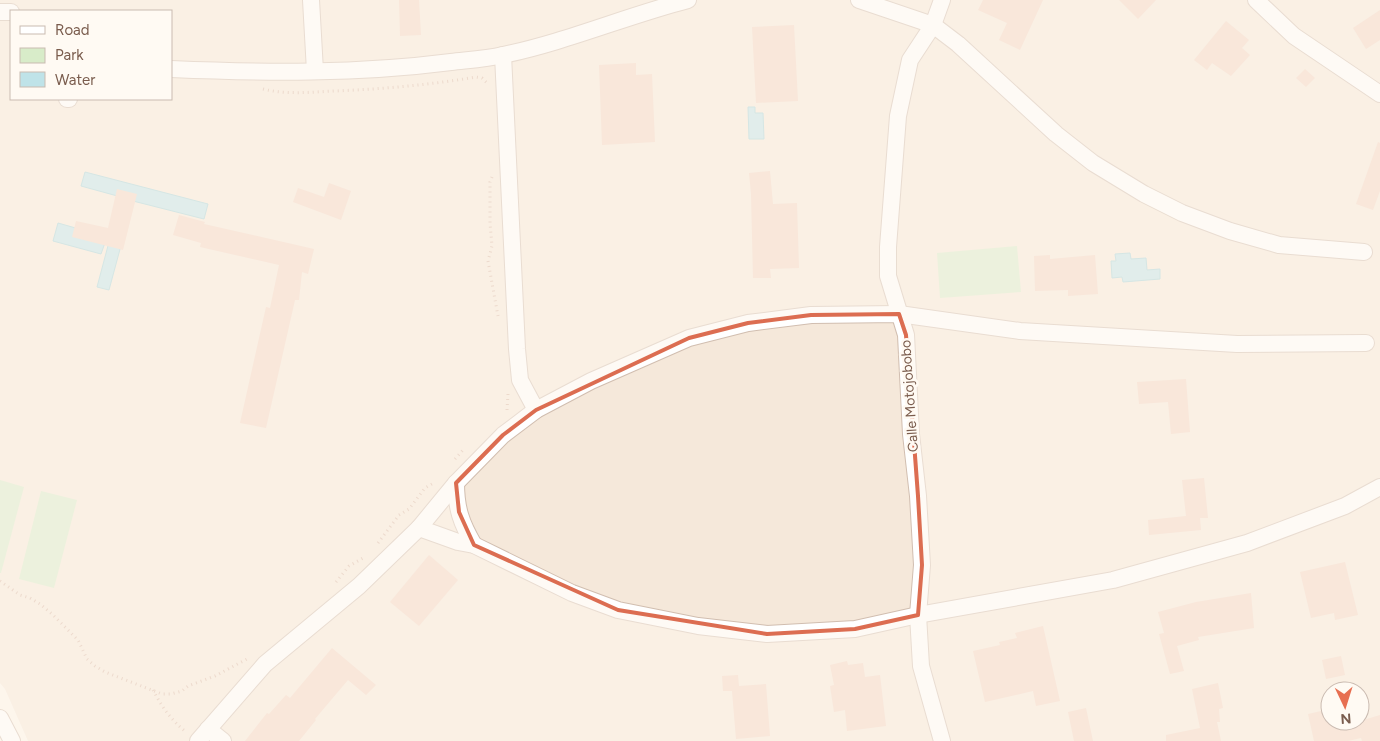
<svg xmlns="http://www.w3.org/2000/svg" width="1380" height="741" font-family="Figtree,sans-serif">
  <rect width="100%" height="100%" fill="#fdf6ec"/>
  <!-- residential -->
  <path fill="#f5e8da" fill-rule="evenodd" d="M 0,0 L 1380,0 L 1380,741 L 28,741 L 5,689 L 0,683 ZM 11,11 L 171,11 L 171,99 L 11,99 ZM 1330,691 L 1360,691 L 1360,721 L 1330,721 Z"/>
  <!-- green -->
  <g fill="#d8ecc9">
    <path d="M 1017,246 L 1021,292 L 940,298 L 937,253 Z"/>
    <path d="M 0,480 L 24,487 L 1,573 L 0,573 Z"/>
    <path d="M 41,491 L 77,500 L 54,588 L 19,579 Z"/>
  </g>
  <!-- water -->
  <g fill="#bfe3e8" stroke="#a5d3da">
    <path d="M 748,107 L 755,107 L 755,113 L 763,113 L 764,139 L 749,139 Z"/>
    <path d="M 85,172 L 208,204 L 204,219 L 133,201 L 109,290 L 97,287 L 121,197 L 81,186 Z"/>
    <path d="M 58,223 L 107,237 L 101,254 L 53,241 Z"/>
    <path d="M 1130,253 L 1131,259 L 1146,258 L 1147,270 L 1160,269 L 1160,279 L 1123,282 L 1122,277 L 1112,278 L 1111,261 L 1116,261 L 1115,254 Z"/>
  </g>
  <!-- building -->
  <g fill="#f3d5c3">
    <path d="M 399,0 L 419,0 L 421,35 L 400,36 Z"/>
    <path d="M 983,0 L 1043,0 L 1020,50 L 999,40 L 1007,23 L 978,10 Z"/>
    <path d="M 1119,0 L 1156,0 L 1138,19 Z"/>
    <path d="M 1380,10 L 1380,40 L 1366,49 L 1353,28 Z"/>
    <path d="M 1226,21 L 1249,40 L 1242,48 L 1250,55 L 1231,76 L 1212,63 L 1207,70 L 1194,60 Z"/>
    <path d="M 794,25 L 798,101 L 756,103 L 752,27 Z"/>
    <path d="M 636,63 L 636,75 L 652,74 L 655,142 L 602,145 L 599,65 Z"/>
    <path d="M 1305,69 L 1315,78 L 1306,87 L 1296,78 Z"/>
    <path d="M 1378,142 L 1380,143 L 1380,191 L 1373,210 L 1356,204 Z"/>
    <path d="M 770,171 L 773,204 L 797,203 L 799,268 L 770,269 L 771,278 L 753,278 L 751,194 L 749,173 Z"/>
    <path d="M 329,183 L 351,191 L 341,220 L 293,202 L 298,188 L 324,197 Z"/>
    <path d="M 117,189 L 137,194 L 123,250 L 72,237 L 76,221 L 108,228 Z"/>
    <path d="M 179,215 L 205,222 L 204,224 L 314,249 L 308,274 L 302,272 L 299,300 L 295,300 L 266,428 L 240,423 L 266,307 L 270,308 L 279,265 L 200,247 L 201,243 L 173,235 Z"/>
    <path d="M 1050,255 L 1050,259 L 1095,255 L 1098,294 L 1068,296 L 1068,290 L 1035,291 L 1034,256 Z"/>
    <path d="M 1186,379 L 1190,432 L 1171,434 L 1168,402 L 1139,404 L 1137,382 Z"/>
    <path d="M 1204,478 L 1208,518 L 1200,518 L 1201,530 L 1149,535 L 1148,520 L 1186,516 L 1182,480 Z"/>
    <path d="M 429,555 L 458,580 L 419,626 L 390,602 Z"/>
    <path d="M 1345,562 L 1358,615 L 1335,620 L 1334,613 L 1311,618 L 1300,572 Z"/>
    <path d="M 1251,593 L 1254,628 L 1198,637 L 1199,640 L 1177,646 L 1184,671 L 1170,674 L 1159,634 L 1164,633 L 1158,612 L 1196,602 Z"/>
    <path d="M 1043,626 L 1060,701 L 1036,706 L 1033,691 L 985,702 L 973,651 L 1000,645 L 999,642 L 1017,638 L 1015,633 Z"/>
    <path d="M 332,648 L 376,685 L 366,695 L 348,680 L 315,719 L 316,720 L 299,741 L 245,741 L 267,713 L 269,714 L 286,695 L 290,698 Z"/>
    <path d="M 1341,656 L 1345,675 L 1326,679 L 1322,660 Z"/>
    <path d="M 847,661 L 848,665 L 863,663 L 865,677 L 880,675 L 886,726 L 847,731 L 845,710 L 834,712 L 830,686 L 834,685 L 830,665 Z"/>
    <path d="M 738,675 L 739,686 L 766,684 L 770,736 L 736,739 L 732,691 L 723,691 L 722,676 Z"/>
    <path d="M 1218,683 L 1223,708 L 1219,709 L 1220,722 L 1217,722 L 1221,741 L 1166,741 L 1166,735 L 1200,728 L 1192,689 Z"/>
    <path d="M 1086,708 L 1093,741 L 1074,741 L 1068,712 Z"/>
    <path d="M 1330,709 L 1330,721 L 1360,721 L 1380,715 L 1380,741 L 1362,741 L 1361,738 L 1348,741 L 1314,741 L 1308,714 Z"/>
  </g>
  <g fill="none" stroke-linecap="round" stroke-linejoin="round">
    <defs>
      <g id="street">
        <path d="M 311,0 L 315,71"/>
        <path d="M 859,0 L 933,25 L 958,44 L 1056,134 L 1093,163 L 1144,194 L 1182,213 L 1230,231 L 1279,245 L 1364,252"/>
        <path d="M 1256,0 L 1294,36 L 1380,94"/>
        <path d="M 0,12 L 11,12"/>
        <path d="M 503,55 L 517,349 L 520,380 L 536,410"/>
        <path d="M 171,69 C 264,73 358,74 451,62 C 468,60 486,59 503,55 C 566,42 626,16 688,0"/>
        <path d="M 67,99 L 69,99"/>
        <path d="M 456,483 C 456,508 461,523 474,545"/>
        <path d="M 419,528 L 458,542 L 474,545 L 572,593 L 618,610 L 698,626 L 767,634 L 855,629 L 918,615 L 1113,580 L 1247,543 L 1345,506 L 1380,487"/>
        <path d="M 0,718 L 12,741"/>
        <path d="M 208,729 L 223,741"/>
        <path d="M 198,741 L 265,664 L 359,586 L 419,528 L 456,483 L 503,435 L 536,410 L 591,381 L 689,338 L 748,323 L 811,315 L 899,314 L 1020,331 L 1237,344 L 1366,343"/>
        <path d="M 942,741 L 921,666 L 918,615 L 922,565 L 918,496 L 911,434 L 906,335 L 888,276 L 888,247 L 898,116 L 910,60 L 933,25 L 942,0"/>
      </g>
    </defs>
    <!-- street casing -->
    <use href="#street" stroke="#d1beb0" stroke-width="18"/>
    <!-- path -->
    <g stroke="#d9b8a5" stroke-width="3" stroke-dasharray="1 4" stroke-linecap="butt">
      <path d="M 263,89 C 287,95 311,92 335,91 C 383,89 429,85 476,77 L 482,78 L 488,84"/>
      <path d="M 492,177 L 490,182 L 490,223 L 492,246 L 488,261 L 498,316"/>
      <path d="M 507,410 L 508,394"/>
      <path d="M 455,459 L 464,449"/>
      <path d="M 378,543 L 399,515 L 409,509 L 425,488 L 432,484"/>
      <path d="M 0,581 L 20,595 L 30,598 L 40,604 L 52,614 L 78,640 L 87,659 L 95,666 L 105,672 L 162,694 L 171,694 L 182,691 L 188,686 L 215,676 L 247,659"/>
      <path d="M 336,582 L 349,566 L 363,558"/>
      <path d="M 153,690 C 162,707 171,720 186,732"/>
    </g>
    <!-- street -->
    <use href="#street" stroke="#fff" stroke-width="16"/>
  </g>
  <!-- marked area -->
  <path d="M0 0H1380V741H0ZM 899,314 L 906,335 L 918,496 L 922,565 L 918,615 L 855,629 L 767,634 L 618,610 L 474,545 L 459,512 L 456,483 L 503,435 L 536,410 L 689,338 L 748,323 L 811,315 Z" fill="#fdf6ec" fill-opacity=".55" fill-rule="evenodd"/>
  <path fill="none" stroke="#dc6d51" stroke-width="4" stroke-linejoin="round" d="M 899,314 L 906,335 L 918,496 L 922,565 L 918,615 L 855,629 L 767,634 L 618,610 L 474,545 L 459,512 L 456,483 L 503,435 L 536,410 L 689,338 L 748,323 L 811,315 Z"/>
  <g text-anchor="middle" stroke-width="5" stroke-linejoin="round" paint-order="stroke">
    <!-- street labels -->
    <g font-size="14" fill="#7a5c4d" stroke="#fffaf3">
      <text transform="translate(909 396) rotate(-94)" y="5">Calle Motojobobo</text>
    </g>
  </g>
  <!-- legend -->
  <rect x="10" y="10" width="162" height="90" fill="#fffaf3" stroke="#cabbb1"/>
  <rect x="20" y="26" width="25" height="8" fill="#ffffff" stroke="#cabbb1"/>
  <text x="55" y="35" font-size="15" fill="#7a5c4d">Road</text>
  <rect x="20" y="48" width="25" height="15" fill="#d8ecc9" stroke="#cabbb1"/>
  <text x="55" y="60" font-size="15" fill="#7a5c4d">Park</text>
  <rect x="20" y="72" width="25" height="15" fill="#bfe3e8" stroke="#cabbb1"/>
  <text x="55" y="85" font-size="15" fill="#7a5c4d">Water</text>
  <!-- north arrow -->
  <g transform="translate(1345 706) rotate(176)"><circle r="24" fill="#fffaf3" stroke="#cabbb1"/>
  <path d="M0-4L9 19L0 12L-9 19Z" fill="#e76f51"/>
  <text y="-8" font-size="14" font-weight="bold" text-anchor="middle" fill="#7a5c4d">N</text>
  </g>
</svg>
